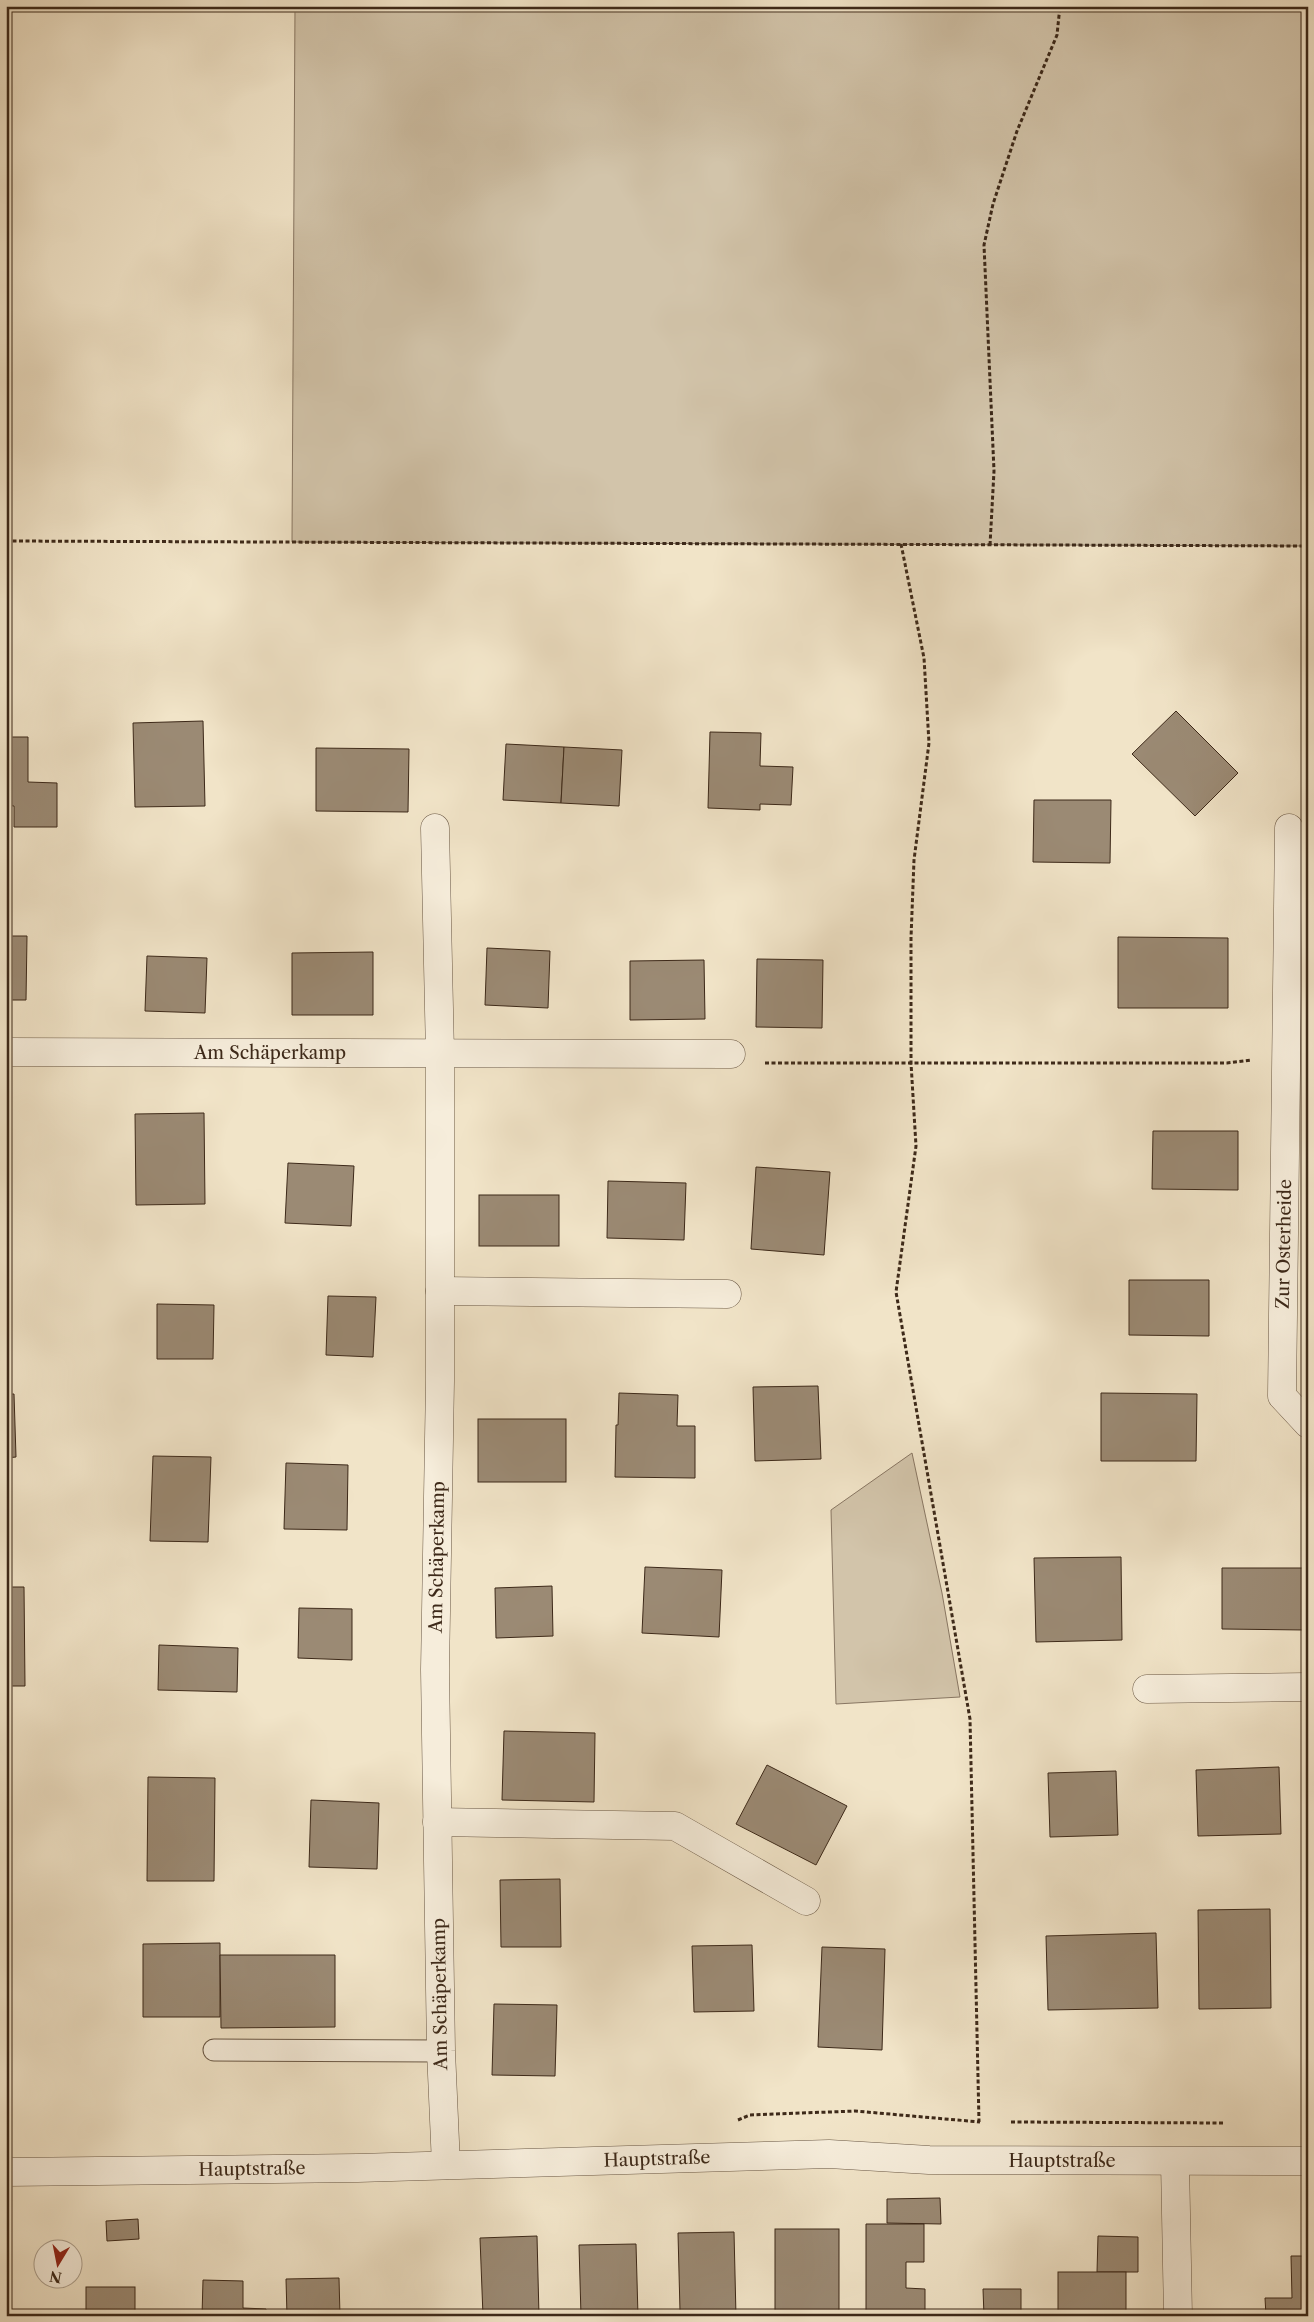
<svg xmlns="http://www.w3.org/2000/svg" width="1314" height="2322" font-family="'Libre Caslon Text',serif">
  <rect width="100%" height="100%" fill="#f1e4c8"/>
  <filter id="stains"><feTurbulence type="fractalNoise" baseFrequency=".004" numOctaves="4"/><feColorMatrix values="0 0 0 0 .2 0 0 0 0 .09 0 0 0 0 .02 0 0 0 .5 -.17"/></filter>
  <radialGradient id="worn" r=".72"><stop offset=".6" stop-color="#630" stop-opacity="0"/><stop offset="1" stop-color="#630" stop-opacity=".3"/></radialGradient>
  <!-- green -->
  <g fill="#d2c4aa" stroke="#887662">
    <path d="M 295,6 L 1308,6 L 1308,546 L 292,542 Z"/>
    <path d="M 912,1453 L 942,1593 L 960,1697 L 836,1704 L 831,1510 Z"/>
  </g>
  <!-- building -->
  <g fill="#9b8a74" stroke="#3d2919">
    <path d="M 1176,711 L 1238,773 L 1195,816 L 1132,754 Z"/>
    <path d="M 203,721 L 205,806 L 135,807 L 133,723 Z"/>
    <path d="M 710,732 L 761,733 L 760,766 L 793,767 L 791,805 L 760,804 L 760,810 L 708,808 Z"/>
    <path d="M 6,737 L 28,737 L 28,782 L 57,783 L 57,827 L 14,827 L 14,806 L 6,805 Z"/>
    <path d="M 506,744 L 564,747 L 561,803 L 503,800 Z"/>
    <path d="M 564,747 L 622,750 L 619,806 L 561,803 Z"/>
    <path d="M 316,748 L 409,749 L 408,812 L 316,811 Z"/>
    <path d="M 1034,800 L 1111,800 L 1110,863 L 1033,862 Z"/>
    <path d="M 6,936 L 27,936 L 26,1000 L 6,1000 Z"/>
    <path d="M 1118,937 L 1228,938 L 1228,1008 L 1118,1008 Z"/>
    <path d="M 487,948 L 550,951 L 548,1008 L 485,1005 Z"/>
    <path d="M 373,952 L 373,1015 L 292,1015 L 292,953 Z"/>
    <path d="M 147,956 L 207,958 L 205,1013 L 145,1011 Z"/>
    <path d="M 757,959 L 823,960 L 822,1028 L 756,1027 Z"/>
    <path d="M 704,960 L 705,1019 L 630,1020 L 630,961 Z"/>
    <path d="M 204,1113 L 205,1204 L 136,1205 L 135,1114 Z"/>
    <path d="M 1153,1131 L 1238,1131 L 1238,1190 L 1152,1189 Z"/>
    <path d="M 288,1163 L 354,1166 L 351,1226 L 285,1223 Z"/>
    <path d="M 756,1167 L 830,1172 L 824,1255 L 751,1249 Z"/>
    <path d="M 608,1181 L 686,1183 L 684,1240 L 607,1238 Z"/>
    <rect x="479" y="1195" width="80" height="51"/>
    <path d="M 1129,1280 L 1209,1280 L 1209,1336 L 1129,1335 Z"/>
    <path d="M 328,1296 L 376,1297 L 373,1357 L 326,1355 Z"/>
    <path d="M 157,1304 L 214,1305 L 213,1359 L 157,1359 Z"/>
    <path d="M 818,1386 L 821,1459 L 755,1461 L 753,1387 Z"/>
    <path d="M 619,1393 L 678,1395 L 677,1426 L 695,1426 L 695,1478 L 615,1477 L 616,1425 L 618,1425 Z"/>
    <path d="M 1101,1393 L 1197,1394 L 1196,1461 L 1101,1461 Z"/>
    <path d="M 6,1394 L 14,1394 L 16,1457 L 6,1458 Z"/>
    <rect x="478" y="1419" width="88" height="63"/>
    <path d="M 153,1456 L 211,1457 L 208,1542 L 150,1541 Z"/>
    <path d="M 286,1463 L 348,1465 L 347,1530 L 284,1529 Z"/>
    <path d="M 1121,1557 L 1122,1640 L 1036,1642 L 1034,1558 Z"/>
    <path d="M 645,1567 L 722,1570 L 719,1637 L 642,1633 Z"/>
    <path d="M 1222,1568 L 1305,1568 L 1305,1630 L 1222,1629 Z"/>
    <path d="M 552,1586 L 553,1636 L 496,1638 L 495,1588 Z"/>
    <path d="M 6,1587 L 24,1587 L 25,1686 L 6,1686 Z"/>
    <path d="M 299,1608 L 352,1609 L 352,1660 L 298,1658 Z"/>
    <path d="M 159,1645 L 238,1648 L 237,1692 L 158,1690 Z"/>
    <path d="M 504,1731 L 595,1733 L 594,1802 L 502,1800 Z"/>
    <path d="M 767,1765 L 847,1806 L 816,1865 L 736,1824 Z"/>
    <path d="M 1279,1767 L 1281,1834 L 1198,1836 L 1196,1770 Z"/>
    <path d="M 1116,1771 L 1118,1835 L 1050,1837 L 1048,1773 Z"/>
    <path d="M 148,1777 L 215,1778 L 214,1881 L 147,1881 Z"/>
    <path d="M 311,1800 L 379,1803 L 377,1869 L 309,1867 Z"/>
    <path d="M 560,1879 L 561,1947 L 501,1947 L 500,1880 Z"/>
    <path d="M 1270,1909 L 1271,2008 L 1199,2009 L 1198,1910 Z"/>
    <path d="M 1156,1933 L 1158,2008 L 1048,2010 L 1046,1936 Z"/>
    <path d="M 220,1943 L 220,2017 L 143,2017 L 143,1944 Z"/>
    <path d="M 752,1945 L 754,2011 L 694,2012 L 692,1946 Z"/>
    <path d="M 822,1947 L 885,1949 L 882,2050 L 818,2047 Z"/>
    <path d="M 220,1955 L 335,1955 L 335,2027 L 221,2028 Z"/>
    <path d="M 6,1974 L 10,1974 L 9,2027 L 6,2027 Z"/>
    <path d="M 494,2004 L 557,2005 L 555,2076 L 492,2075 Z"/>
    <path d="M 940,2198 L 941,2224 L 887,2223 L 887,2199 Z"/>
    <path d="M 138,2219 L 139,2239 L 107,2241 L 106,2221 Z"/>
    <path d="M 866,2224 L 924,2224 L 924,2262 L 906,2262 L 906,2288 L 925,2289 L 925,2316 L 866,2316 Z"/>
    <rect x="775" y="2229" width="64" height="87"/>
    <path d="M 734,2232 L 736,2316 L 702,2316 L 702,2311 L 680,2311 L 678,2233 Z"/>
    <path d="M 537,2236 L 539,2316 L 483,2316 L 480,2238 Z"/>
    <path d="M 1098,2236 L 1138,2237 L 1138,2272 L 1097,2272 Z"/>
    <path d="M 636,2244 L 638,2316 L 581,2316 L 579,2245 Z"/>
    <path d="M 1291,2256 L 1308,2256 L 1308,2316 L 1266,2316 L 1265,2298 L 1292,2298 Z"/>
    <rect x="1058" y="2272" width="68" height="44"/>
    <path d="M 339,2278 L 340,2316 L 287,2316 L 286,2279 Z"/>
    <path d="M 203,2280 L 243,2281 L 243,2308 L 266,2309 L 266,2316 L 202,2316 Z"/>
    <rect x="86" y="2287" width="49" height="29"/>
    <path d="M 983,2289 L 1021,2289 L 1021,2316 L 984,2316 Z"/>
    <rect x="1211" y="2312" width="36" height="4"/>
  </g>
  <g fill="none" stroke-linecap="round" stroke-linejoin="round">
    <defs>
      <path id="service" d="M 214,2050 L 441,2051"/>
      <g id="minor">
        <path d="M 435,828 L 440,1054 L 440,1381 L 435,1670 L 441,2051 L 446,2165"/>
        <path d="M 1289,828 L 1282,1396 L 1308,1424"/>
        <path d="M 6,1052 L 731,1054"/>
        <path d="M 440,1291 L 727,1294"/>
        <path d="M 1147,1689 L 1308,1687"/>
        <path d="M 437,1822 L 675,1826 L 806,1901"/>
        <path d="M 1175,2162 L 1178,2316"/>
      </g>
      <path id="tertiary" d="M 6,2172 L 358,2168 L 829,2154 L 929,2160 L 1308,2161"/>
    </defs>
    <!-- service casing -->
    <use href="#service" stroke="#6a5845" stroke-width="23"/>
    <!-- minor casing -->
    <use href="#minor" stroke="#6a5845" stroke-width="29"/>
    <!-- tertiary casing -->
    <use href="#tertiary" stroke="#6a5845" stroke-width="29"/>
    <!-- path -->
    <g stroke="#3d2919" stroke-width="3" stroke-dasharray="4 2.5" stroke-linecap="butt">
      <path d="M 6,541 L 1308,546"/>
      <path d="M 901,544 L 924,658 L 929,743 L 914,860 L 911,938 L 911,1063 L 916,1146 L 896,1292 L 970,1719 L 979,2122"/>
      <path d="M 990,545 L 994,471 L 984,245 L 993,204 L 1017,131 L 1057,35 L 1060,6"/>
      <path d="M 765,1063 L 1227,1063 L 1251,1060"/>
      <path d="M 738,2120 L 750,2115 L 855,2111 L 980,2122"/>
      <path d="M 1011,2122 L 1225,2123"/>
    </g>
    <!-- service -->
    <use href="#service" stroke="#f6eddb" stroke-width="21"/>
    <!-- minor -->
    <use href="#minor" stroke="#f6eddb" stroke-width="28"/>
    <!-- tertiary -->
    <use href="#tertiary" stroke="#f6eddb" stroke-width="28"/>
  </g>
  <g text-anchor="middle" stroke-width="4.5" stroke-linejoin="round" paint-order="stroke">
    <!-- street labels -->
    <g font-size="18" fill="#3d2919" stroke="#f6eddb">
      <text x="270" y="1059">Am Schäperkamp</text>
      <text transform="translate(1284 1244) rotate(-89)" y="6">Zur Osterheide</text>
      <text transform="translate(437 1557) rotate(-89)" y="6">Am Schäperkamp</text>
      <text transform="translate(440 1994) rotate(-91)" y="6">Am Schäperkamp</text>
      <text transform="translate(657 2159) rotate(-2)" y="6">Hauptstraße</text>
      <text x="1062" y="2167">Hauptstraße</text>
      <text transform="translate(252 2169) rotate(-1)" y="6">Hauptstraße</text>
    </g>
  </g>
  <!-- margin -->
  <rect width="1314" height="2322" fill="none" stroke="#f1e4c8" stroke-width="25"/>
  <rect x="8" y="8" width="1299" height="2307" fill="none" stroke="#3d2919" stroke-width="2.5"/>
  <rect x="12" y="12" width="1289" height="2297" fill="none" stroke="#3d2919"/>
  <!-- north arrow -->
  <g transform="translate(58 2264) rotate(190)"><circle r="24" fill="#f6eddb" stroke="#ac9f8d"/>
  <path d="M0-4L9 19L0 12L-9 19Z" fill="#8f2418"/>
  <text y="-8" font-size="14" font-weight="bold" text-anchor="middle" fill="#3d2919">N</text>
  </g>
  <rect width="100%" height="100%" filter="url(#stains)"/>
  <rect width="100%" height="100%" fill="url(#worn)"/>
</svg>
